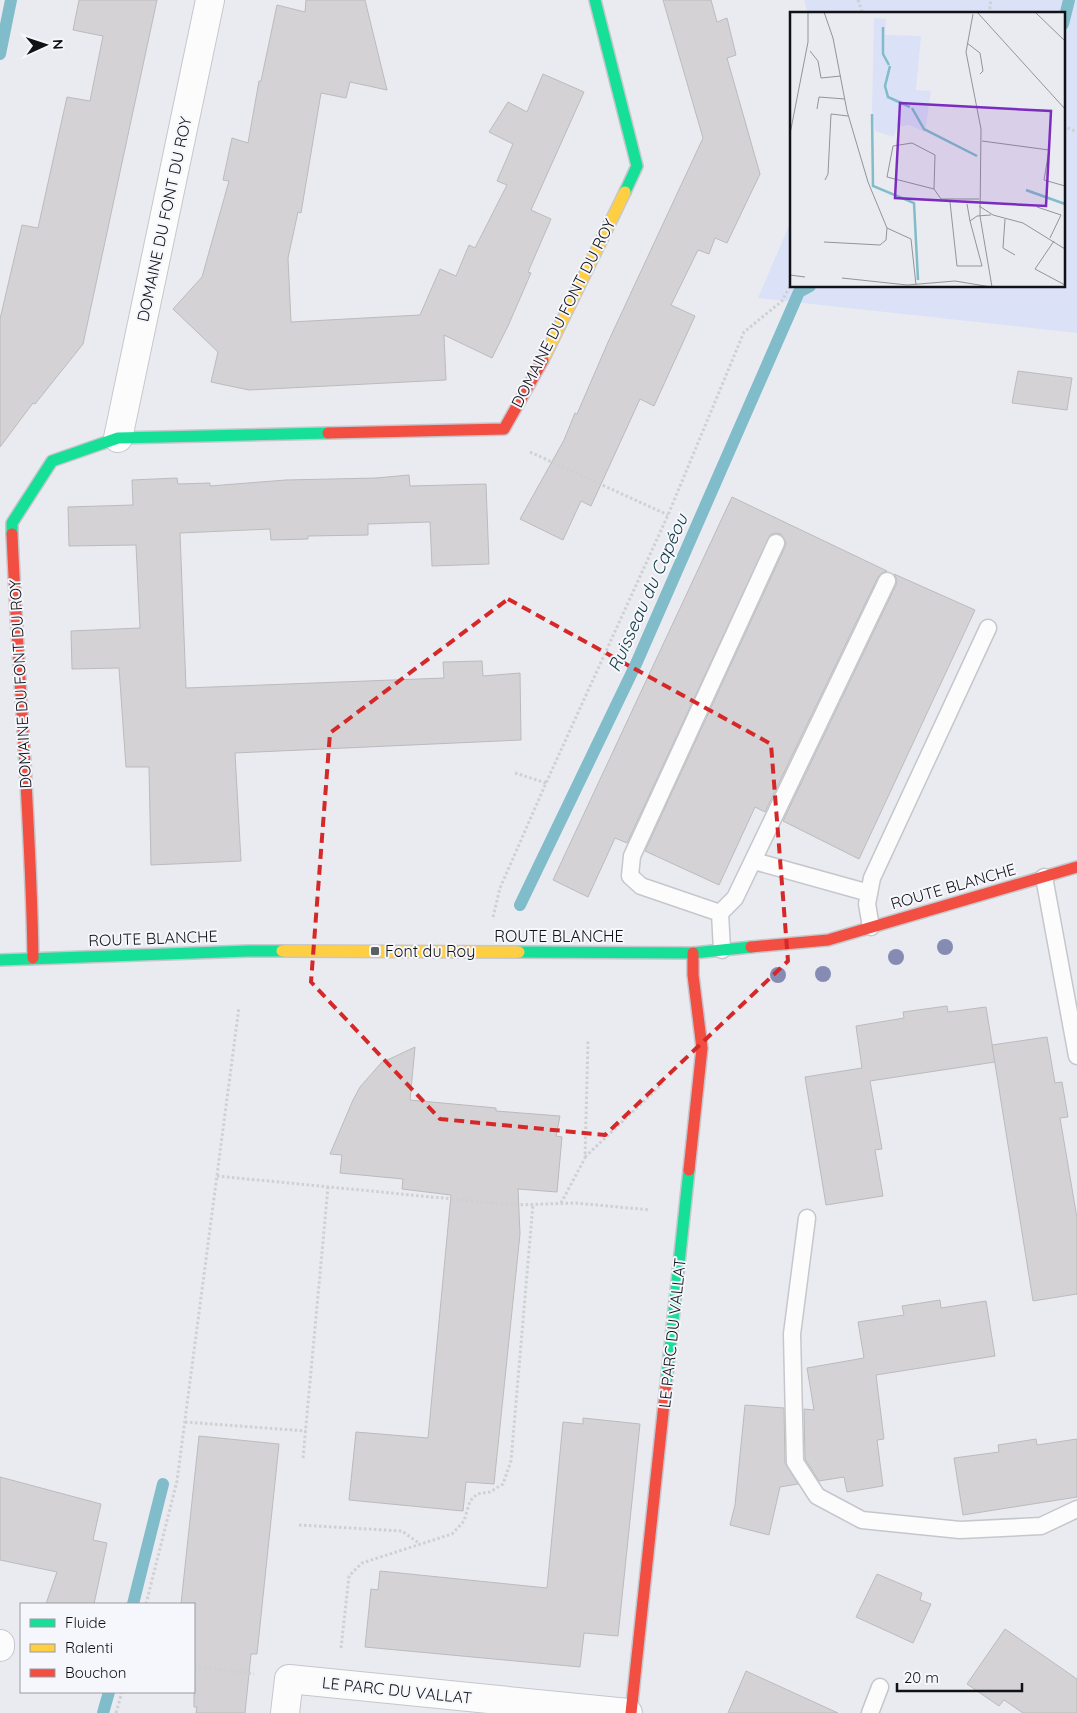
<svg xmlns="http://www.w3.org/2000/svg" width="1077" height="1713" font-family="Quicksand,sans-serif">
  <rect width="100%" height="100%" fill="#eaebf0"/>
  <!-- green -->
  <path fill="#dbe1f7" d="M 804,0 L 1077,0 L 1077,333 L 758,298 L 791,221 L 791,286 L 1063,286 L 1063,14 L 808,14 Z"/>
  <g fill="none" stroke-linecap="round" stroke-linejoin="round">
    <!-- stream -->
    <g stroke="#80bcc9" stroke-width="12">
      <path d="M 1063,24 L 1069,0"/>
      <path d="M 0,54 L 11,0"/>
      <path d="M 520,905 L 636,664 L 799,292 L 810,286"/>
      <path d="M 133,1604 L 163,1484"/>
      <path d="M 103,1713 L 109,1692"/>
    </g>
  </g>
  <!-- building -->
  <g fill="#d4d2d4" stroke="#bcbbbc">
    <path d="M 79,0 L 157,0 L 83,344 L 35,404 L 33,403 L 0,447 L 0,319 L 22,225 L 38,228 L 67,97 L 90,101 L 103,36 L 73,30 Z"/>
    <path d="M 306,0 L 365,0 L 387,90 L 350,82 L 346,98 L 321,93 L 301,213 L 298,212 L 288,258 L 291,322 L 420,315 L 440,269 L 456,276 L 469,245 L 475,248 L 507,185 L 497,181 L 513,144 L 489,132 L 508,102 L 527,112 L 543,74 L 584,92 L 531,210 L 551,219 L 528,272 L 531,273 L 508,326 L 492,358 L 444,335 L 446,380 L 249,390 L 211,382 L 218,352 L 173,309 L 202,277 L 229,181 L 223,180 L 232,138 L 248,143 L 259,81 L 261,81 L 277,5 L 305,12 Z"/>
    <path d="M 663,0 L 711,0 L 717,22 L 727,18 L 736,55 L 727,58 L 760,174 L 727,243 L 715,238 L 709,254 L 698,250 L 671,305 L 695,316 L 654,406 L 640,399 L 591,506 L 581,501 L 563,540 L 520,519 L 564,440 L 575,413 L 577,414 L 609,340 L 703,138 Z"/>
    <path d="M 1018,371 L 1072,378 L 1067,410 L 1012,403 Z"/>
    <path d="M 409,475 L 410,486 L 486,484 L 489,564 L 432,566 L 430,522 L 368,524 L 368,535 L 308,536 L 308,539 L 271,540 L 270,529 L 180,533 L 186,688 L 444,678 L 443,662 L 482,661 L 483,676 L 520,673 L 521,740 L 235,753 L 241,861 L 151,865 L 149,767 L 126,767 L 119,668 L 72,669 L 71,631 L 140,628 L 136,545 L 69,546 L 68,507 L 133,505 L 132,480 L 177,478 L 178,484 L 210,483 L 210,486 L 286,480 L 376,478 Z"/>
    <path d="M 732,497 L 887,571 L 882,573 L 878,577 L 765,812 L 755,807 L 719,885 L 645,851 L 785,547 L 786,542 L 781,534 L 775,533 L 770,535 L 627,843 L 615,838 L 588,897 L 553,880 Z"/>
    <path d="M 894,574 L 975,610 L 859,859 L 783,821 L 896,585 L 897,580 Z"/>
    <path d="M 947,1006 L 948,1012 L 986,1007 L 995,1062 L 870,1081 L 882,1149 L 875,1150 L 883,1196 L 826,1205 L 805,1077 L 862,1068 L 856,1026 L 904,1018 L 903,1012 Z"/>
    <path d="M 1047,1037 L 1055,1083 L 1062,1082 L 1068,1117 L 1060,1118 L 1077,1218 L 1077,1294 L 1033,1301 L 992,1045 Z"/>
    <path d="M 415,1047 L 410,1100 L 496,1108 L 496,1111 L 560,1116 L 556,1136 L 562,1137 L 557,1192 L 518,1189 L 520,1234 L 494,1484 L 466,1482 L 463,1511 L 349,1500 L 356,1432 L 428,1438 L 451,1195 L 402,1189 L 403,1179 L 340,1173 L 342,1155 L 330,1154 L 353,1100 L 360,1087 L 381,1063 Z"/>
    <path d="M 940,1300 L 941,1308 L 986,1301 L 995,1356 L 876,1375 L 884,1439 L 877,1440 L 883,1486 L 847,1492 L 844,1477 L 819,1481 L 805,1459 L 804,1409 L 814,1410 L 807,1368 L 864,1358 L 858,1322 L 904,1315 L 902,1306 Z"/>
    <path d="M 745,1405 L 784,1408 L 785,1463 L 798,1484 L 780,1487 L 769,1535 L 730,1525 L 735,1505 Z"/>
    <path d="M 583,1418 L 640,1424 L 618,1636 L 584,1633 L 580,1667 L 365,1647 L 371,1589 L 378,1590 L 380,1571 L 547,1588 L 563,1422 L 583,1424 Z"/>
    <path d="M 199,1436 L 279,1444 L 257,1654 L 251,1654 L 245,1713 L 196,1713 L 197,1707 L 194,1707 L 194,1604 L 181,1604 Z"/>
    <path d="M 1036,1439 L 1037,1445 L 1077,1439 L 1077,1497 L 963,1515 L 954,1458 L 999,1452 L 998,1445 Z"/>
    <path d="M 0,1477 L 101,1504 L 93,1540 L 107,1543 L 94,1604 L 46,1604 L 57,1572 L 0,1560 Z"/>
    <path d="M 877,1574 L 922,1593 L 920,1600 L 931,1604 L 913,1643 L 856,1617 Z"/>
    <path d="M 1005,1629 L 1077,1679 L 1077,1713 L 1023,1713 L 1004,1700 L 999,1706 L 967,1684 Z"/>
    <path d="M 746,1671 L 838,1713 L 728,1713 Z"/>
  </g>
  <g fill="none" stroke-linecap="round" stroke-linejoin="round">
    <defs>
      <g id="lane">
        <path d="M 754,861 L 869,893"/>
        <path d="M 1044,877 L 1077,1056"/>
        <path d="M 720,913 L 735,898 L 887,581"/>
        <path d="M 871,927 L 867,904 L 872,878 L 988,628"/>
        <path d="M 722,950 L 720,913 L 641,886 L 630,876 L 632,856 L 776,543"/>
        <path d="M 807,1218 L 792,1334 L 795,1462 L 817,1496 L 862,1520 L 960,1530 L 1041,1526 L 1077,1509"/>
        <path d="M 870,1713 L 880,1687"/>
      </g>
      <g id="street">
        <path d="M 118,438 L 210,0"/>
        <path d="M 0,1644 L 0,1647"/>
        <path d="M 285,1713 L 289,1679 L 628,1713"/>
      </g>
      <g id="fast">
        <path d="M 595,0 L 637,166 L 625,192"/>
        <path d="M 12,534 L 12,523 L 52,461 L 118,438 L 328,433"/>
        <path d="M 519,952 L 693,953 L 751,947"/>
        <path d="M 0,960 L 248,951 L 282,951"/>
        <path d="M 666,1385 L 689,1170"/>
      </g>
      <g id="slow">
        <path d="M 543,360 L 625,192"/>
        <path d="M 282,951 L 519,952"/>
      </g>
      <g id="jam">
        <path d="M 328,433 L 504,429 L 543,360"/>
        <path d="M 12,534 C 18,675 31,817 33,958"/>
        <path d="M 751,947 L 828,940 L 1077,867"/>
        <path d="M 689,1170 L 702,1048 L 693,975 L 693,953"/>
        <path d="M 631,1713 L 666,1385"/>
      </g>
    </defs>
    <!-- lane casing -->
    <use href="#lane" stroke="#c6c7cc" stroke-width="19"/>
    <!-- street casing -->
    <use href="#street" stroke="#c6c7cc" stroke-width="30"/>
    <!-- fast casing -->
    <use href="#fast" stroke="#c6c7cc" stroke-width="14"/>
    <!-- slow casing -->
    <use href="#slow" stroke="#c6c7cc" stroke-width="14"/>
    <!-- jam casing -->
    <use href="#jam" stroke="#c6c7cc" stroke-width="14"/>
    <!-- path -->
    <g stroke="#cfd0d1" stroke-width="3" stroke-dasharray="2.5 2.5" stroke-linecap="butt">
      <path d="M 858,0 L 863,14"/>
      <path d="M 989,14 L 991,0"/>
      <path d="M 1063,126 L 1077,132"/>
      <path d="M 530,452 L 668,515"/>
      <path d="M 515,773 L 546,783"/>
      <path d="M 493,917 L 500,888 L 546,783 L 668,515 L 744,332 L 782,301 L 791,284"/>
      <path d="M 585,1157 L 662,1084"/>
      <path d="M 217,1176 L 514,1205 L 576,1203 L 650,1210"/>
      <path d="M 561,1203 L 585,1158 L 588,1041"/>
      <path d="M 185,1422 L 306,1431"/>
      <path d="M 303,1458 L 328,1187"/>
      <path d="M 299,1525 L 402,1531 L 420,1544"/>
      <path d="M 146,1604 L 177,1481 L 239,1007"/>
      <path d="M 341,1648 L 349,1576 L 362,1563 L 452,1534 L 464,1521 L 470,1501 L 477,1494 L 490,1492 L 503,1484 L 511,1461 L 533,1204"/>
      <path d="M 194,1666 L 254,1674"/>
      <path d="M 116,1713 L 122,1692"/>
    </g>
    <!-- lane -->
    <use href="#lane" stroke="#fcfcfd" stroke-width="16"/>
    <!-- street -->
    <use href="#street" stroke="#fcfcfd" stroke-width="28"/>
    <!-- fast -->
    <use href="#fast" stroke="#16e098" stroke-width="11"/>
    <!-- slow -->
    <use href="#slow" stroke="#ffcf43" stroke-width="11"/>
    <!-- jam -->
    <use href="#jam" stroke="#f24e42" stroke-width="11"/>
  </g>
  <!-- trees -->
  <g fill="#858bb2">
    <circle cx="945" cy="947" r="8"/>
    <circle cx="896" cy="957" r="8"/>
    <circle cx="823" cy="974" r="8"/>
    <circle cx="778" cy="975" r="8"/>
  </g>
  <!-- marked area -->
  <path fill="none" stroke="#d62828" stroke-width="4" stroke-dasharray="10 6" stroke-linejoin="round" d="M 508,599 L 771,744 L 788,961 L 605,1135 L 440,1119 L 311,982 L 330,733 Z"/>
  <!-- markers -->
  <rect fill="#5d5e62" stroke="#f5f7fd" stroke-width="2" x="370" y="946" width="10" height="10" rx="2.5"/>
  <g text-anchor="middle" stroke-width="4" stroke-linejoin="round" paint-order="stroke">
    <!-- street labels -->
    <g font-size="16" fill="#111215" stroke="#f5f7fd">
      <text transform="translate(164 219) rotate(-78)" y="6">DOMAINE DU FONT DU ROY</text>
      <text transform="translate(563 313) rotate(-63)" y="6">DOMAINE DU FONT DU ROY</text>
      <text transform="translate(20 684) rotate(-93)" y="6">DOMAINE DU FONT DU ROY</text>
      <text transform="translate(953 886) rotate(-16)" y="6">ROUTE BLANCHE</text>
      <text x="559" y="942">ROUTE BLANCHE</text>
      <text transform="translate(153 938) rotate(-2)" y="6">ROUTE BLANCHE</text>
      <text transform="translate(672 1333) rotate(-84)" y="6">LE PARC DU VALLAT</text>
      <text transform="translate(397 1690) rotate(6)" y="6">LE PARC DU VALLAT</text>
    </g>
    <!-- poi labels -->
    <g font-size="16" fill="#111215" stroke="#f5f7fd" text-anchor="start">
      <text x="385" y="957">Font du Roy</text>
    </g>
    <!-- water labels -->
    <g font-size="18" font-style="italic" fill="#0e373f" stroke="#f5f7fd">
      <text transform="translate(648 593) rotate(-66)" y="6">Ruisseau du Capéou</text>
    </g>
  </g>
  <!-- overview -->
  <g transform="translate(790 12)">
    <rect width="275" height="275" fill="#eaebf0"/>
    <path d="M 84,6 L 96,7 L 95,23 L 131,24 L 126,78 L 141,79 L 135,120 L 119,113 L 107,115 L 104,125 L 85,119 L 82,98 Z" fill="#dbe1f7"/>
    <path fill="none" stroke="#80bcc9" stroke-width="2.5" d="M 93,15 L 93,42 L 99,53M 100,54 L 95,74 L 98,85 L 120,95M 122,96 L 134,117 L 187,144M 82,102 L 83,174 L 124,191 L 128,268M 236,178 L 275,192"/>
    <path fill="none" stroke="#939498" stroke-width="1" d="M 34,0 L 43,26 L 57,99 L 78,170 L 97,216 L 121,227 L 126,273M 187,0 L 275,97M 245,0 L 275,29M 183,2 L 176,40 L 191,117 L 190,204 L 202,275M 177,31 L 190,41 L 193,59 L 190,62M 20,39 L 28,49 L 31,66 L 51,64M 27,97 L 29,85 L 55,87M 0,122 L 18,30 L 18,0M 192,129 L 259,138 L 254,168 L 275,174M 35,168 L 38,162 L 41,102 L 58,104M 144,177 L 97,165 L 103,134 L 122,131 L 145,143 L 144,177 L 151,187 L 189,187M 160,190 L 167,254 L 192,254 L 180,209M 177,192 L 180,209 L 187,204 L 201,203M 189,194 L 203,203 L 233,211 L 275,237M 247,195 L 271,203 L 260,226M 215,207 L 213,236 L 225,243M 264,229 L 245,257 L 275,273M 34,230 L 90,233 L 96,228 L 97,216M 0,263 L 15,265M 52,266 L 117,273 L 165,269 L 201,275"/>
    <path fill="#7b2cbf" fill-opacity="0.15" stroke="#7b2cbf" stroke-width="2.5" d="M 110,91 L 261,99 L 256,194 L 105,186 Z"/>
    <rect width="275" height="275" fill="none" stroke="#111215" stroke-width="2.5"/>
  </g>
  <!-- legend -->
  <rect x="20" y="1603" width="175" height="90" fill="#f5f7fd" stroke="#9a9ba0"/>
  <rect x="30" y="1619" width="25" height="8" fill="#16e098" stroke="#9a9ba0"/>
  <text x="65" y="1628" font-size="15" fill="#111215">Fluide</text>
  <rect x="30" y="1644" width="25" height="8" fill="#ffcf43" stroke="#9a9ba0"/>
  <text x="65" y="1653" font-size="15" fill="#111215">Ralenti</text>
  <rect x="30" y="1669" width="25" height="8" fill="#f24e42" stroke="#9a9ba0"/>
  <text x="65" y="1678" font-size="15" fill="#111215">Bouchon</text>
  <!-- north arrow -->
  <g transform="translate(45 45) rotate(87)" stroke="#f5f7fd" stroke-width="4" paint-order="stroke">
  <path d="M0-4L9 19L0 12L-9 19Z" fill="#111215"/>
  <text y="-8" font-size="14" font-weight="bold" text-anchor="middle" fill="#111215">N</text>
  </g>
  <!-- scale -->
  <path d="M897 1683v8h125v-8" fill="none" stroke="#111215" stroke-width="2.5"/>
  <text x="904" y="1683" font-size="15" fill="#111215" stroke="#f5f7fd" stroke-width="4" paint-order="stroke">20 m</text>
</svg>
